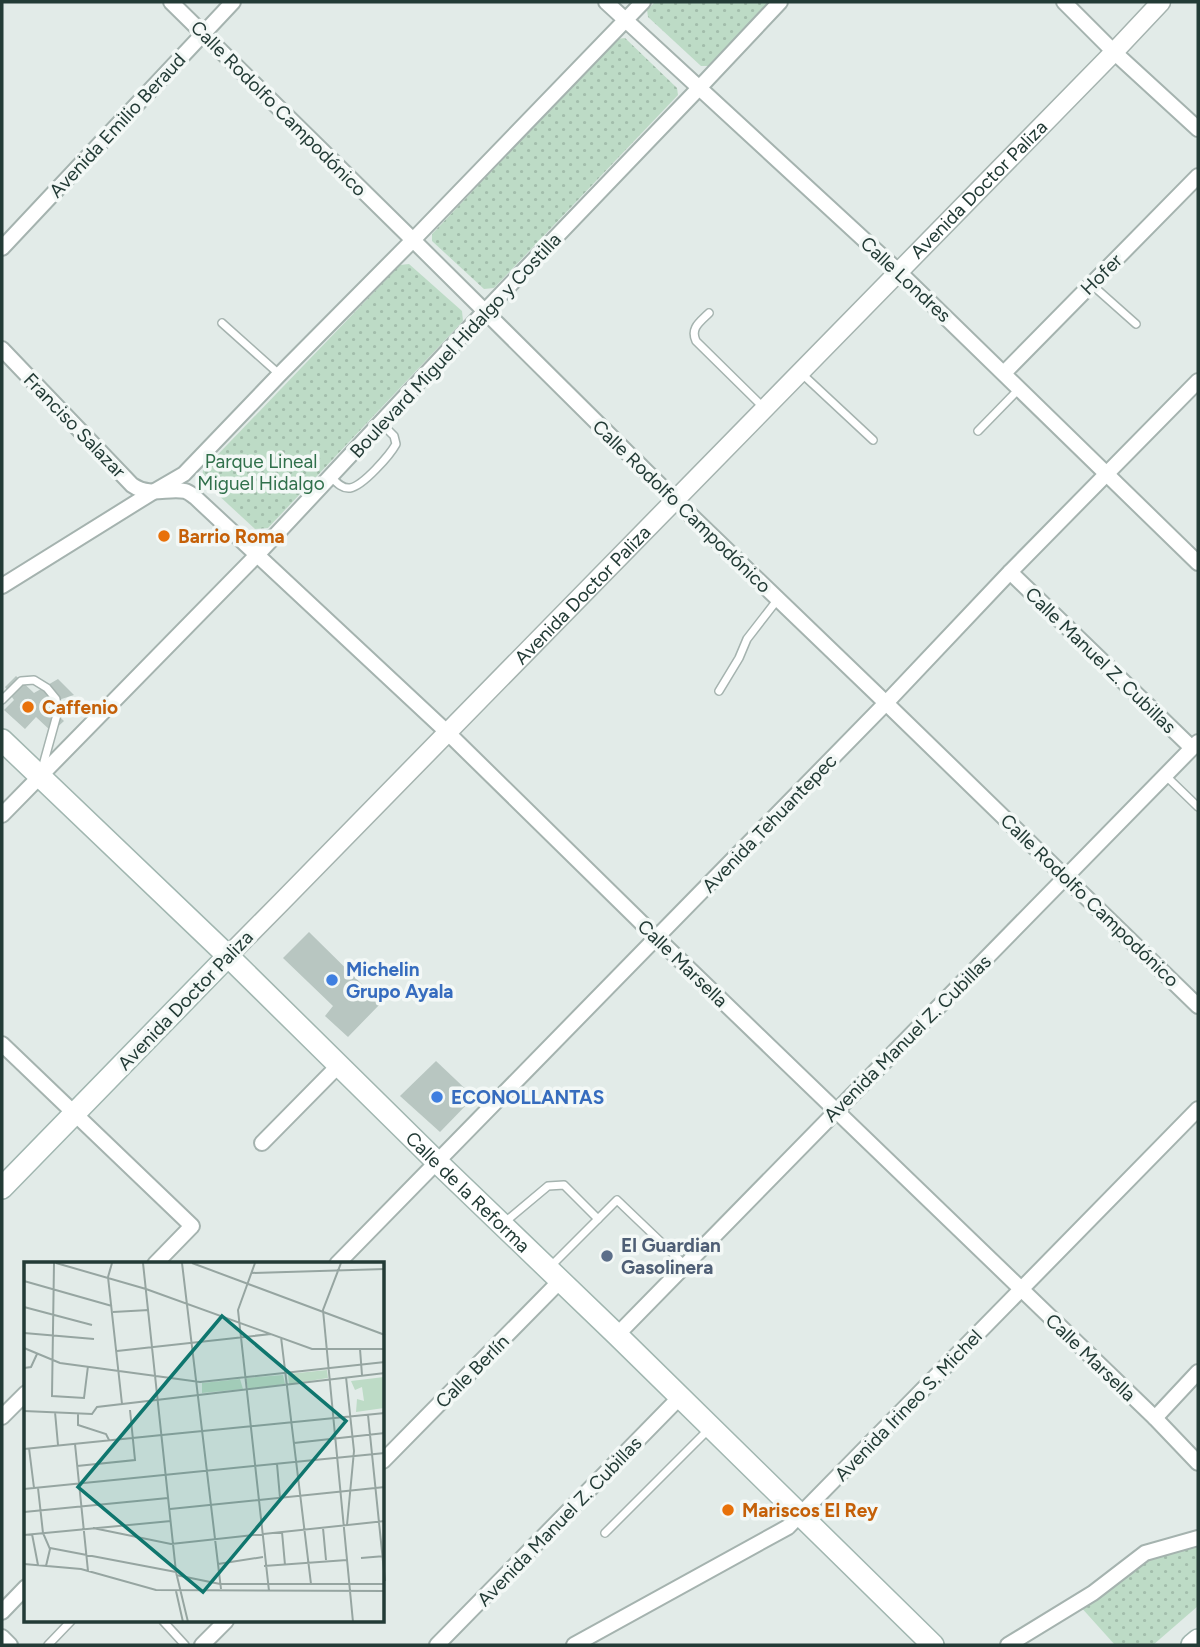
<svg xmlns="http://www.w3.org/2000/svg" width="1200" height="1647" font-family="Figtree,sans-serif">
  <defs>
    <pattern id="park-dots" width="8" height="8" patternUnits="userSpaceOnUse" patternTransform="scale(1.75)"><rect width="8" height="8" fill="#bddbc6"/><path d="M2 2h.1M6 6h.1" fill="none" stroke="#a2bdab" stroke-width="1.8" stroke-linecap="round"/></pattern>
  </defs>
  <rect width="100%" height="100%" fill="#e2ebe8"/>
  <!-- park -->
  <g fill="url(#park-dots)">
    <path d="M 655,2 L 769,2 L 708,66 L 701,66 L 648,17 L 647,10 Z"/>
    <path d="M 625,38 L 677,88 L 678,95 L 494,288 L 484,289 L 432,241 L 432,234 L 617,39 Z"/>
    <path d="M 409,264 L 462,311 L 463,321 L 268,528 L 255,529 L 202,480 L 203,470 L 400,265 Z"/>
    <path d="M 1198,1543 L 1198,1606 L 1153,1645 L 1115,1645 L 1079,1605 L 1149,1554 Z"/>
  </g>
  <!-- building -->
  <g fill="#b8c6c1">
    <path d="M 16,676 L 34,693 L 58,679 L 74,695 L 46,704 L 64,721 L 52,732 L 36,717 L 25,729 L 4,710 L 14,700 L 5,687 Z"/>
    <path d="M 309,932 L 381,1003 L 348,1037 L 325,1016 L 333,1006 L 283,958 Z"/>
    <path d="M 436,1061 L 474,1097 L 440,1132 L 400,1096 Z"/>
  </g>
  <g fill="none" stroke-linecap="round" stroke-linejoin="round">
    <defs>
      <g id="service">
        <path d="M 1091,284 L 1136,324"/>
        <path d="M 709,313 C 700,322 690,328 696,341 L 763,407"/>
        <path d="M 222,323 L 279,374"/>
        <path d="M 800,372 L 873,440"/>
        <path d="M 978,431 L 1019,389"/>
        <path d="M 331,477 C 336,482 342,489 350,488 C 363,486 390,455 396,444 L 394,436 L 381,423"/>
        <path d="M 719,691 L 739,658 L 747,639 L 778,599"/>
        <path d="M 2,700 L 21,681 L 34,680 L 47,688 L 56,699 L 58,711 L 42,769"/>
        <path d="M 1165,775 L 1198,807"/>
        <path d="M 505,1222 L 548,1186 L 564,1185 L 598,1219"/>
        <path d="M 551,1266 L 617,1200 L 685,1265"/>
        <path d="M 605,1533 L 708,1430"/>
        <path d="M 163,1621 L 185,1645"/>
        <path d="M 48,1645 L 71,1621"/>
      </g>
      <g id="minor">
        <path d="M 171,2 L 413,240 L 675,500 L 886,703 L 1198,1006"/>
        <path d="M 606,2 L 897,270 L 1198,563"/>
        <path d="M 1064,2 L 1114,52 L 1198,129"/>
        <path d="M 2,248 L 233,2"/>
        <path d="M 2,349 L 132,485 C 151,498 167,487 185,491 C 189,492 192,495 195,497 L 448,733 L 657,938 L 1155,1418 L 1198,1463"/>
        <path d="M 1004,373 L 1198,176"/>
        <path d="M 1010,572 L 1192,748"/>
        <path d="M 2,586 L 153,492 L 184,474 L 280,374 L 413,240 L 643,2"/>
        <path d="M 2,815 L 257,555 L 485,311 L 700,87 L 780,2"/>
        <path d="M 2,1044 L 192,1226 L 155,1264"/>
        <path d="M 262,1143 L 339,1065"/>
        <path d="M 337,1264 L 886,703 L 1010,572 L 1198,381"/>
        <path d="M 617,1335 L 1198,742"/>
        <path d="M 2,1417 L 26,1393"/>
        <path d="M 1155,1418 L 1198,1372"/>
        <path d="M 383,1461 L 560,1281"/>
        <path d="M 2,1612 L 26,1587"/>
        <path d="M 2,1637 L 10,1645"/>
        <path d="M 202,1645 L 226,1621"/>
        <path d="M 437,1645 L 680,1397"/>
        <path d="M 574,1645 L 788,1527 L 1198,1109"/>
        <path d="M 1008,1645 L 1093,1593 L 1145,1553 L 1198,1538"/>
      </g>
      <g id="tertiary">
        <path id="s1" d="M 228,956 C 525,656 817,351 1114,52 L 1161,2"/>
      </g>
      <g id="secondary">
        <path id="s2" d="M 2,740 L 228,956 L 436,1161 L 617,1335 L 933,1645"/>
        <path d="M 2,1188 L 228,956"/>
        <path d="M 1192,1645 L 1198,1640"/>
      </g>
    </defs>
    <!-- service casing -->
    <use href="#service" stroke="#a5b3af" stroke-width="10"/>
    <!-- minor casing -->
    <use href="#minor" stroke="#a5b3af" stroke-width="18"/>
    <!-- tertiary casing -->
    <use href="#tertiary" stroke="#a5b3af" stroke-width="21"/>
    <!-- secondary casing -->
    <use href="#secondary" stroke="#a1b6b0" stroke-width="24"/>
    <!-- service -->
    <use href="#service" stroke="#fff" stroke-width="7"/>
    <!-- minor -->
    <use href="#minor" stroke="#fff" stroke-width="14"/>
    <!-- tertiary -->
    <use href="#tertiary" stroke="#fff" stroke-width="18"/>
    <!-- secondary -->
    <use href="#secondary" stroke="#fff" stroke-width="21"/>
  </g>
  <!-- markers -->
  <g fill="#e8710a" stroke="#f3f8f6" stroke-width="2.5">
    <circle cx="164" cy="536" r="7"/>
    <circle cx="28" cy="707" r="7"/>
    <circle cx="728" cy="1510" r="7"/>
  </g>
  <g fill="#3f7fe0" stroke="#f3f8f6" stroke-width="2.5">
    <circle cx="332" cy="980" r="7"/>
    <circle cx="437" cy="1097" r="7"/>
  </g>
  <circle fill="#5c6f8a" stroke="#f3f8f6" stroke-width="2.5" cx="607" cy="1256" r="7"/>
  <g text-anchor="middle" stroke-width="7" stroke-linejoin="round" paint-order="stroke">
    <!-- street labels -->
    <g font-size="19" fill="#233b36" stroke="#f3f8f6">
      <text transform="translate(279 108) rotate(45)" y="7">Calle Rodolfo Campodónico</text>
      <text transform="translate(117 125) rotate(-47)" y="7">Avenida Emilio Beraud</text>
      <text dy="7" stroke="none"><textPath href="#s1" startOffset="1073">Avenida Doctor Paliza</textPath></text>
      <text transform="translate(1101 274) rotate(-45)" y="7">Hofer</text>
      <text transform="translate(906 279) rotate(43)" y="7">Calle Londres</text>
      <text transform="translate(455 345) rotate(-47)" y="7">Boulevard Miguel Hidalgo y Costilla</text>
      <text transform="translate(75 425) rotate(46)" y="7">Franciso Salazar</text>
      <text transform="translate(682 506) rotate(44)" y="7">Calle Rodolfo Campodónico</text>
      <text dy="7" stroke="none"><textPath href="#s1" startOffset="506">Avenida Doctor Paliza</textPath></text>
      <text transform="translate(1101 660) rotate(44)" y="7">Calle Manuel Z. Cubillas</text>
      <text transform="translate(769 823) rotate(-46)" y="7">Avenida Tehuantepec</text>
      <text transform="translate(1090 900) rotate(44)" y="7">Calle Rodolfo Campodónico</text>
      <text transform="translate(683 963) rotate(44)" y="7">Calle Marsella</text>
      <text transform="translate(185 1000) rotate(-46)" y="7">Avenida Doctor Paliza</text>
      <text transform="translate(907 1038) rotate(-45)" y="7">Avenida Manuel Z. Cubillas</text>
      <text dy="7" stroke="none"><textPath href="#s2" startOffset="649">Calle de la Reforma</textPath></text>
      <text transform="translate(1091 1357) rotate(44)" y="7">Calle Marsella</text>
      <text transform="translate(472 1371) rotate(-45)" y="7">Calle Berlín</text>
      <text transform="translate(908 1405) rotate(-46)" y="7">Avenida Irineo S. Michel</text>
      <text transform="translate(559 1521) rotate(-46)" y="7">Avenida Manuel Z. Cubillas</text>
    </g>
    <!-- park labels -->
    <g font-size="19" fill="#30704b" stroke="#f3f8f6">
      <text x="261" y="468">Parque Lineal<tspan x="261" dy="22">Miguel Hidalgo</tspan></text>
    </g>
    <!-- food labels -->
    <g font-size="19" font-weight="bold" fill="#c56008" stroke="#f3f8f6" text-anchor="start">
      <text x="178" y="543">Barrio Roma</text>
      <text x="42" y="714">Caffenio</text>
      <text x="742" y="1517">Mariscos El Rey</text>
    </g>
    <!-- shop labels -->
    <g font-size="19" font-weight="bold" fill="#366cbe" stroke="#f3f8f6" text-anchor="start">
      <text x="346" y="976">Michelin<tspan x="346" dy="22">Grupo Ayala</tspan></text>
      <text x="451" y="1104">ECONOLLANTAS</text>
    </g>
    <!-- service labels -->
    <g font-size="19" font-weight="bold" fill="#4e5e75" stroke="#f3f8f6" text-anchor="start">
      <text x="621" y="1252">El Guardian<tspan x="621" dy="22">Gasolinera</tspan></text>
    </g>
  </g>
  <!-- overview -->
  <g transform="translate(24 1262)">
    <rect width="360" height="360" fill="#e2ebe8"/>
    <path d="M 303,108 L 304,116 L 265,122 L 264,112 ZM 259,113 L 261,122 L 224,127 L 222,116 ZM 360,115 L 360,146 L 332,150 L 333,137 L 340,139 L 338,125 L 331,128 L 327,119 ZM 216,117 L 219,127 L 178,131 L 178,121 Z" fill="#bddbc6"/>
    <path fill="none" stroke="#96a5a1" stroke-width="2" d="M 30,1 L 28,134 L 60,136 L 64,104M 32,1 L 122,27 L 288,87 L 361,87M 88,1 L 84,15 L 98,142M 119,1 L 152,310 L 164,360M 158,1 L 197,327M 168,1 L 361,73M 231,1 L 214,48 L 245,329M 317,1 L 299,48 L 329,360M 227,11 L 361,7M 0,19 L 88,44M 0,45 L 68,63M 89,50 L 125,48M 0,71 L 70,77M 257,75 L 287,322M 0,86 L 36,101 L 176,120 L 361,100M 336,87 L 338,113M 93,89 L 247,72M 0,106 L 7,105 L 13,92M 322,115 L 330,189 L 323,263M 0,149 L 68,152 L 73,145 L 361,111M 31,150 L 34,183M 54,152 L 54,163 L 82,172 L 85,178M 344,153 L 361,319M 138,173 L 361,151M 270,181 L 361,171M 51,182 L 64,309M 5,186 L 10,226M 0,187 L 138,173M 253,202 L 256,236M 53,204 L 111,198 L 106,148M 14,226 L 19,271 L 26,287 L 22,304M 0,227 L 361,191M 146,247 L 361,225M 0,250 L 144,236M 69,266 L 147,282 L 361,259M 299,266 L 302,298M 258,270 L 261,303M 8,272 L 14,303M 0,273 L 147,259M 26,286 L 152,310M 337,296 L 361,294M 0,302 L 57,307 L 132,328 L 361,329M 194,302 L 239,295M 240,304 L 323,298M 152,313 L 196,322 L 361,322M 152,329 L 159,360"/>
    <path fill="#0f766e" fill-opacity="0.15" stroke="#0f766e" stroke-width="3.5" d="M 198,54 L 322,159 L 179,330 L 54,225 Z"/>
    <rect width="360" height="360" fill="none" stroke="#233b36" stroke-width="3.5"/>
  </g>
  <!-- border -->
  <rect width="1200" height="1647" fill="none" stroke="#233b36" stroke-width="7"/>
</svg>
